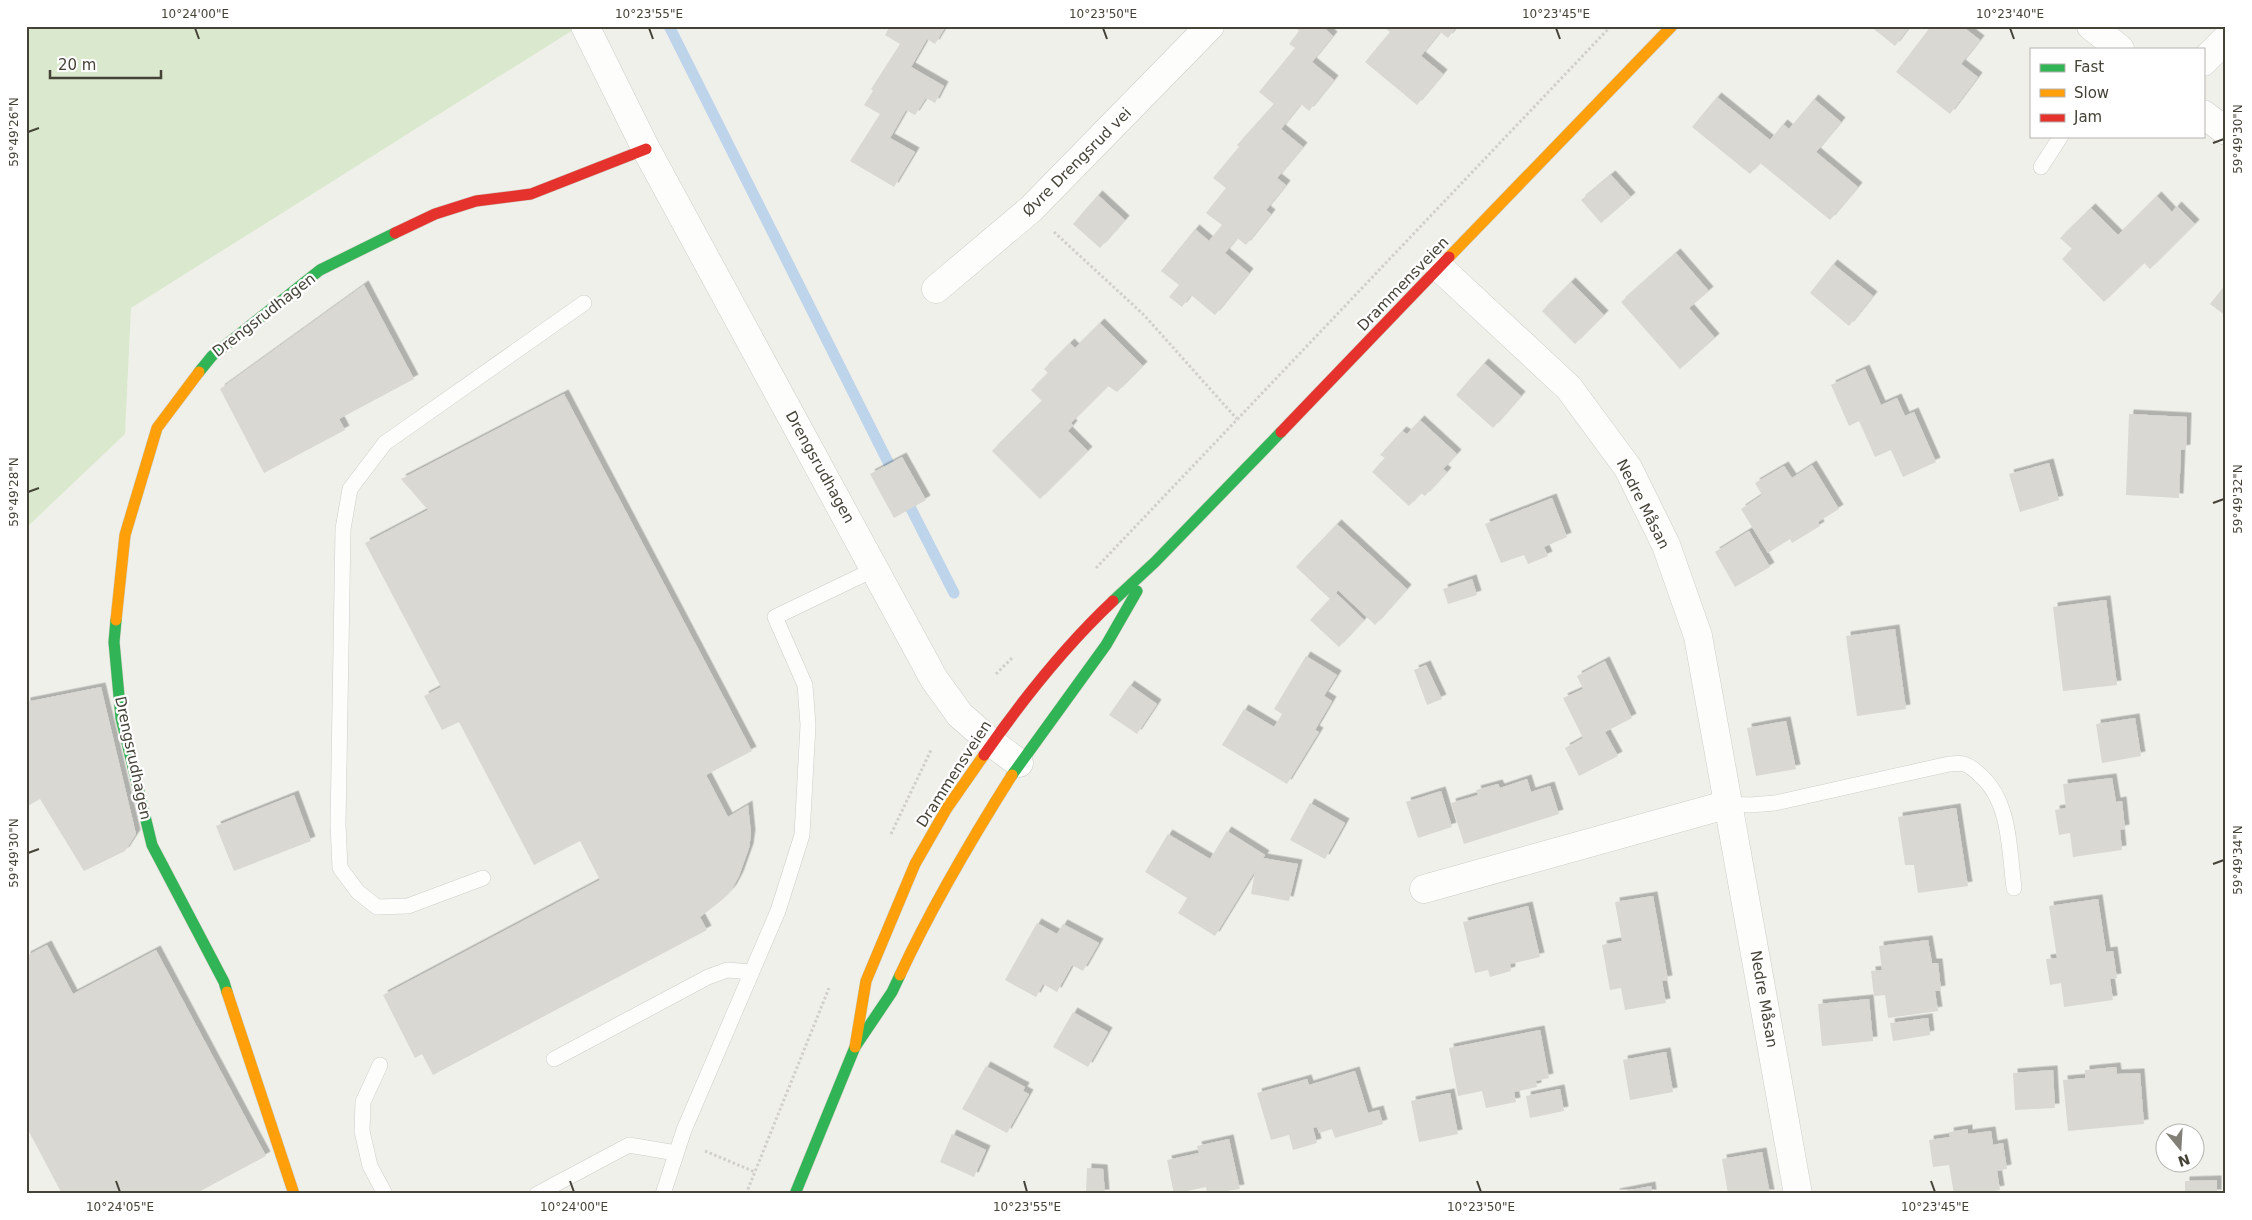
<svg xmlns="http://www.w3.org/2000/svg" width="2252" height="1220" font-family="'DejaVu Sans',sans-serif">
  <defs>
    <filter id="shadow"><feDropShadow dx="4.5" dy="-4.5" stdDeviation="0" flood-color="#0004"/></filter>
  </defs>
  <rect width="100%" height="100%" fill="#f0f0eb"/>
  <!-- green -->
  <path fill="#dae9cd" d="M 26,26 L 571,26 L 573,30 L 131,308 L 125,434 L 26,528 Z"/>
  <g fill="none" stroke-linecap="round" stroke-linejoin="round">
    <!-- stream -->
    <g stroke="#bed4eb" stroke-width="11">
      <path d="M 669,26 L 895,476"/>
      <path d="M 904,495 L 954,593"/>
    </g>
  </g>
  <!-- building -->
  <g fill="#d9d8d3" filter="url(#shadow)">
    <path d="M 890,26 L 946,26 L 935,44 L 927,39 L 911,67 L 944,86 L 935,103 L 926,98 L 915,115 L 906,110 L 890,138 L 915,152 L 894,187 L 850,161 L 880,114 L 864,105 L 873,91 L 871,89 L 900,44 L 885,35 Z"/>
    <path d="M 1294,26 L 1322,26 L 1333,36 L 1312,62 L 1334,80 L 1309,111 L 1301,104 L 1281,129 L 1303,147 L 1277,178 L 1286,185 L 1266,210 L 1271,214 L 1246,245 L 1237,238 L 1225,253 L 1249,273 L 1215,315 L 1191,295 L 1182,307 L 1169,297 L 1179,285 L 1161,271 L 1195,229 L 1209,241 L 1222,225 L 1206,213 L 1226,188 L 1213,178 L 1239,147 L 1237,145 L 1274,104 L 1259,92 L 1295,48 L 1289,44 L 1299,31 Z"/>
    <path d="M 1387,26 L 1457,26 L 1448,38 L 1440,32 L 1421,56 L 1443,74 L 1417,105 L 1365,62 L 1390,32 L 1385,28 Z"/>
    <path d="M 1870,26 L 1910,26 L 1895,46 Z"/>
    <path d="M 1931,26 L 1962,26 L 1980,40 L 1961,64 L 1978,77 L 1950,114 L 1896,72 Z"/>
    <path d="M 1717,97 L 1770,140 L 1783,124 L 1789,129 L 1814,99 L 1841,122 L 1816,152 L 1858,187 L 1830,220 L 1760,163 L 1750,174 L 1692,127 Z"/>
    <path d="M 1611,175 L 1631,197 L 1601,223 L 1581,200 Z"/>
    <path d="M 1098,195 L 1125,220 L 1100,248 L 1073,224 Z"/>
    <path d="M 2157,196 L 2172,212 L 2177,206 L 2195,224 L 2150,269 L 2144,263 L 2104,302 L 2062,259 L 2072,249 L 2060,238 L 2091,208 L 2118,235 Z"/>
    <path d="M 1676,253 L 1709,291 L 1689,308 L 1715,338 L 1680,369 L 1621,302 Z"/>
    <path d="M 1833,264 L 1873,296 L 1849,326 L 1810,293 Z"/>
    <path d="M 1571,282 L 1604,315 L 1575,344 L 1542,311 Z"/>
    <path d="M 2226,284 L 2226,316 L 2210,304 Z"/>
    <path d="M 364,285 L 414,379 L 339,419 L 345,430 L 264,473 L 220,389 Z"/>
    <path d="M 1100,323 L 1143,366 L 1117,392 L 1108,386 L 1071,423 L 1073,425 L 1068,431 L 1088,451 L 1040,499 L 992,451 L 1042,401 L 1031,390 L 1048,373 L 1044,369 L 1070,343 L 1075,348 Z"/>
    <path d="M 1484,363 L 1521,396 L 1493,428 L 1456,395 Z"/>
    <path d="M 1865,369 L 1881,405 L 1897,398 L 1905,416 L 1914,412 L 1936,462 L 1903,477 L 1891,450 L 1875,457 L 1859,421 L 1849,426 L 1831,385 Z"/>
    <path d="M 564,394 L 752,751 L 706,775 L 728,817 L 748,805 L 751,834 L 749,848 L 739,876 L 732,889 L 722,900 L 700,917 L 707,930 L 433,1075 L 422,1054 L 415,1058 L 383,995 L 600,880 L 580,841 L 534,865 L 459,722 L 442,730 L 424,696 L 441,687 L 365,543 L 428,510 L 401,479 Z"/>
    <path d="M 2129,414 L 2187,417 L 2186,449 L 2181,450 L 2179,498 L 2126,495 Z"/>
    <path d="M 1420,420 L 1457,454 L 1443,469 L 1447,472 L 1425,496 L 1421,493 L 1409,506 L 1372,472 L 1385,458 L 1380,455 L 1402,431 L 1407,434 Z"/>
    <path d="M 902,457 L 926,500 L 894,518 L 870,474 Z"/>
    <path d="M 2049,463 L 2059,500 L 2020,512 L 2009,474 Z"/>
    <path d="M 1812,465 L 1839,509 L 1818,522 L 1820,526 L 1792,543 L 1790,539 L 1768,553 L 1741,509 L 1762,495 L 1755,483 L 1784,466 L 1792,478 Z"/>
    <path d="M 1552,498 L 1567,537 L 1544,547 L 1548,556 L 1528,564 L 1524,555 L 1501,563 L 1485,524 Z"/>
    <path d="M 1337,524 L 1407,589 L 1375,625 L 1338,590 L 1336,593 L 1364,620 L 1339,647 L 1310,620 L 1330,599 L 1296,567 Z"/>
    <path d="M 1749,531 L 1770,567 L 1735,587 L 1715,552 Z"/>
    <path d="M 1472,579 L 1477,595 L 1448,604 L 1443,589 Z"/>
    <path d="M 2106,600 L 2117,685 L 2063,691 L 2053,607 Z"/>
    <path d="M 1895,629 L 1906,709 L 1857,716 L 1846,636 Z"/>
    <path d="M 1306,656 L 1337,675 L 1324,696 L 1332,701 L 1315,730 L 1319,732 L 1287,784 L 1222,745 L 1244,709 L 1274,727 L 1282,714 L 1274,709 Z"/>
    <path d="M 1605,661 L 1632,718 L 1605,732 L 1618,756 L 1579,776 L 1565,748 L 1583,738 L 1563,698 L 1583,689 L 1577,676 Z"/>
    <path d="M 1426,665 L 1442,699 L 1427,705 L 1414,670 Z"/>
    <path d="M 1130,685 L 1157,704 L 1137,734 L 1109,715 Z"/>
    <path d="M 101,687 L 136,834 L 125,851 L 84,871 L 40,799 L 26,807 L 26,702 Z"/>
    <path d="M 2135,718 L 2141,756 L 2102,763 L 2096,724 Z"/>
    <path d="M 1786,721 L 1796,769 L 1756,776 L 1747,728 Z"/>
    <path d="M 2112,778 L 2116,802 L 2122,801 L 2125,829 L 2120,830 L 2122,850 L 2073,857 L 2070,833 L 2059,835 L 2055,810 L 2066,808 L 2063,784 Z"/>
    <path d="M 1527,779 L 1531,792 L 1550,786 L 1559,814 L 1464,844 L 1451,803 L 1478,795 L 1476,790 L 1498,784 L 1500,788 Z"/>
    <path d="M 1441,791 L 1452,827 L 1418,838 L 1406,802 Z"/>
    <path d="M 294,795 L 311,841 L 234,871 L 216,826 Z"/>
    <path d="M 1310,803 L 1345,823 L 1325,859 L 1290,840 Z"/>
    <path d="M 1956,808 L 1968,886 L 1918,893 L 1914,865 L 1905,865 L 1898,817 Z"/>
    <path d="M 1227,831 L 1265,855 L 1263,858 L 1298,864 L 1289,901 L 1251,894 L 1255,871 L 1215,936 L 1178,913 L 1187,898 L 1145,872 L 1168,834 L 1210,859 Z"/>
    <path d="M 1653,896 L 1668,980 L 1662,981 L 1666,1003 L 1625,1010 L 1621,988 L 1610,990 L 1602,945 L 1622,941 L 1615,902 Z"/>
    <path d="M 2098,899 L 2106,952 L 2113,951 L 2117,978 L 2110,979 L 2113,1000 L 2064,1007 L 2061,983 L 2050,985 L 2046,959 L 2057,958 L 2049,906 Z"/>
    <path d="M 1528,906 L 1540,957 L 1510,964 L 1511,971 L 1490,977 L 1488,970 L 1475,973 L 1463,922 Z"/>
    <path d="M 1037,923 L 1057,934 L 1063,924 L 1099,943 L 1083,971 L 1072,965 L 1057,992 L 1043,984 L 1036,997 L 1005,980 Z"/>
    <path d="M 1928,940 L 1932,963 L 1938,963 L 1941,990 L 1935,991 L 1938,1011 L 1888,1018 L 1885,995 L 1874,996 L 1871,971 L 1882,970 L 1879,946 Z"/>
    <path d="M 47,945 L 73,994 L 156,950 L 266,1156 L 195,1194 L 62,1194 L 26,1126 L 26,956 Z"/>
    <path d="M 1869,999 L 1873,1041 L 1822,1046 L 1818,1004 Z"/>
    <path d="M 1073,1012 L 1108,1032 L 1088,1067 L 1053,1047 Z"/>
    <path d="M 1928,1018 L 1930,1035 L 1893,1041 L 1890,1023 Z"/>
    <path d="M 1540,1030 L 1549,1078 L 1536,1081 L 1537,1087 L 1514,1092 L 1516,1102 L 1486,1108 L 1482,1091 L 1458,1096 L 1449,1048 Z"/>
    <path d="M 1666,1052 L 1673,1092 L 1630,1100 L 1623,1060 Z"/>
    <path d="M 986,1066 L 1025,1087 L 1023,1091 L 1029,1094 L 1007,1133 L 962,1109 Z"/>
    <path d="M 2116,1067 L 2117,1074 L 2140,1073 L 2144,1124 L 2068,1131 L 2063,1080 L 2085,1078 L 2085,1070 Z"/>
    <path d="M 2053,1070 L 2055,1108 L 2015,1110 L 2013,1073 Z"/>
    <path d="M 1355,1071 L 1368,1113 L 1379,1110 L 1383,1124 L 1335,1138 L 1332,1129 L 1319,1133 L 1317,1127 L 1313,1128 L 1317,1143 L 1293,1150 L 1289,1135 L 1271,1140 L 1257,1093 L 1307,1079 L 1309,1085 Z"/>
    <path d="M 1560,1089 L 1564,1111 L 1530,1118 L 1526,1096 Z"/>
    <path d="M 1450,1093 L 1458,1134 L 1419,1142 L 1411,1101 Z"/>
    <path d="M 1968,1129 L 1968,1134 L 1991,1131 L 1993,1145 L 2003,1143 L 2007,1169 L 1997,1171 L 2000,1190 L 1974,1194 L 1954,1194 L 1949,1165 L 1933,1167 L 1929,1140 L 1950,1137 L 1949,1132 Z"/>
    <path d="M 952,1134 L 986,1150 L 974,1177 L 940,1162 Z"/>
    <path d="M 1229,1139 L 1240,1189 L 1207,1194 L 1206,1187 L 1174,1194 L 1167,1160 L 1199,1153 L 1197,1146 Z"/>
    <path d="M 1762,1152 L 1770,1194 L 1728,1194 L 1722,1159 Z"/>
    <path d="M 1087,1168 L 1103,1169 L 1105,1194 L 1086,1194 Z"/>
    <path d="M 2217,1180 L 2217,1194 L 2185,1194 L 2185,1181 Z"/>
    <path d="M 1651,1186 L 1652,1194 L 1615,1194 L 1615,1193 Z"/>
  </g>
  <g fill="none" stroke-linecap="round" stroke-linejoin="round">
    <defs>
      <g id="lane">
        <path d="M 2041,167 L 2061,136"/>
        <path d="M 1729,804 L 1750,805 L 1775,803 L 1949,764 C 1953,764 1960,763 1964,764 C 1970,766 1976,771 1980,775 C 2011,802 2009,851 2014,888"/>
        <path d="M 483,878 L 408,906 L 377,907 L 358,892 L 340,868 L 338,825 L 343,529 L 350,489 L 385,443 L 584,303"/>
        <path d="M 554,1059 L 708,977 L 727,970 L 751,972"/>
        <path d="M 380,1065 L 363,1102 L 362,1131 L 370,1166 L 385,1194"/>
        <path d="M 537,1194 L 629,1145 L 676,1153"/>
        <path d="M 663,1194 L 684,1130 L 778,911 L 802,835 L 808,725 L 805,685 L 775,617 L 875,569"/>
      </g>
      <g id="street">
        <path d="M 585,26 L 646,149 L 934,679 L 960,715 L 992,743 L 1019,763"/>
        <path d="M 2091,26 L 2120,49"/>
        <path d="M 2203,62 L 2226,39"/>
        <path d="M 2203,114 L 2226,131"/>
        <path d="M 1440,268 L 1569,388 L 1628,468 L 1666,545 L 1698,636 L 1798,1194"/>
        <path d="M 936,289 L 1031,209 L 1210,26"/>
        <path d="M 1424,889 L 1729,804"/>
      </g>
      <g id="fast">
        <path d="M 199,372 L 212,356 L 320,270 L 395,233"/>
        <path d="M 1113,601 L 1155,562 L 1281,432"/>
        <path d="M 116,620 L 114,642 L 121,718 L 152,845 L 224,982 L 227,992"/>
        <path d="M 1012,775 L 1106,645 L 1137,591"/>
        <path d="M 795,1194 L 855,1047 L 892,992 L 900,975"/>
      </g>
      <g id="slow">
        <path d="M 1449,257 L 1672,26"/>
        <path d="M 116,620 L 125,535 L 157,428 L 199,372"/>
        <path d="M 900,975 C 932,906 971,840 1012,775"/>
        <path d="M 227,992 L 294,1194"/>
        <path d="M 855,1047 L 866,981 L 915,864 L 947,808 L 984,755"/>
      </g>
      <g id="jam">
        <path d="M 395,233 L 435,214 L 476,201 L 531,194 L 646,149"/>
        <path d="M 1281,432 L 1449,257"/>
        <path d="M 984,755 C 1023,699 1063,648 1113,601"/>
      </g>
    </defs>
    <!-- lane casing -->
    <use href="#lane" stroke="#cecdc8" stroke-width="16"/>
    <!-- street casing -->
    <use href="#street" stroke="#cecdc8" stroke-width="29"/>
    <!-- fast casing -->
    <use href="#fast" stroke="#cecdc2" stroke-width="12"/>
    <!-- slow casing -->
    <use href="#slow" stroke="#cecdc2" stroke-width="12"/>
    <!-- jam casing -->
    <use href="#jam" stroke="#cecdc2" stroke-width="12"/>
    <!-- path -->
    <g stroke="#d1cfcb" stroke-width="3" stroke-dasharray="2.5 2.5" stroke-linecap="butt">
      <path d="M 1054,232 L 1144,315 L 1237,419"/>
      <path d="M 1096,568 L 1611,26"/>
      <path d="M 996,674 L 1013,657"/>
      <path d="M 891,834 L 931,750"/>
      <path d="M 705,1151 L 755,1172"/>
      <path d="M 746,1194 L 829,988"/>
    </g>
    <!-- lane -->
    <use href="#lane" stroke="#fdfdfc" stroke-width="15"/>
    <!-- street -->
    <use href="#street" stroke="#fdfdfc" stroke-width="28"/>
    <!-- fast -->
    <use href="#fast" stroke="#30b455" stroke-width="11"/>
    <!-- slow -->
    <use href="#slow" stroke="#ff9f0a" stroke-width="11"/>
    <!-- jam -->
    <use href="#jam" stroke="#e5322d" stroke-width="11"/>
  </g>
  <!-- ticks -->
  <path fill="none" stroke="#454237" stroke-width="2" d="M 195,28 L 199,39M 649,28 L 653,39M 1103,28 L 1107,39M 1556,28 L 1560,39M 2010,28 L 2014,39M 28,132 L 39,128M 2213,143 L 2224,139M 28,492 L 39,488M 2213,503 L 2224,499M 28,853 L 39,849M 2213,864 L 2224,860M 116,1181 L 120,1192M 570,1181 L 574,1192M 1024,1181 L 1027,1192M 1477,1181 L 1481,1192M 1931,1181 L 1935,1192"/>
  <g text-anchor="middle" stroke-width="4.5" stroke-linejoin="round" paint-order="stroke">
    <!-- street labels -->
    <g font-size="15" fill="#454237" stroke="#fff">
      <text transform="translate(1077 162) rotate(-45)" y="5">Øvre Drengsrud vei</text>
      <text transform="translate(1403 284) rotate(-46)" y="5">Drammensveien</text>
      <text transform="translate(264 315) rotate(-38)" y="5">Drengsrudhagen</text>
      <text transform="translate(820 467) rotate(61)" y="5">Drengsrudhagen</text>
      <text transform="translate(1643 504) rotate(63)" y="5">Nedre Måsan</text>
      <text transform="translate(133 758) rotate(78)" y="5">Drengsrudhagen</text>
      <text transform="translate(954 774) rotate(-57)" y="5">Drammensveien</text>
      <text transform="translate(1764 999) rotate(80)" y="5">Nedre Måsan</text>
    </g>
  </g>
  <!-- border -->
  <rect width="2252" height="1220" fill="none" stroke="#ffffff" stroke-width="55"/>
  <!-- legend -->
  <rect x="2030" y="48" width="175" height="90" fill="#ffffff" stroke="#b5b3af"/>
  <rect x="2040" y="64" width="25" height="8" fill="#30b455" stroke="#b5b3af"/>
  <text x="2074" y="72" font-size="15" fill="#454237">Fast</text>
  <rect x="2040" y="89" width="25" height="8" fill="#ff9f0a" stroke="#b5b3af"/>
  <text x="2074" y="98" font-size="15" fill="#454237">Slow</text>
  <rect x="2040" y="114" width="25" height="8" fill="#e5322d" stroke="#b5b3af"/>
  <text x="2074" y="122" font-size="15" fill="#454237">Jam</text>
  <!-- north arrow -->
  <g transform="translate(2180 1148) rotate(162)"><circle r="24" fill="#ffffff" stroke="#b5b3af"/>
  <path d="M0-4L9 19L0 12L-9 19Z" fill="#817f76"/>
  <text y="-8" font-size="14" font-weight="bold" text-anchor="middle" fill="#454237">N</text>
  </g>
  <!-- scale -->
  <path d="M50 70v8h111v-8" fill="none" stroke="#454237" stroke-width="2.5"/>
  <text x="58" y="70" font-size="15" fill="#454237" stroke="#ffffff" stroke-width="4" paint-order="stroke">20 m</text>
  <rect x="28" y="28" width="2196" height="1164" fill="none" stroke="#454237" stroke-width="2"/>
  <g font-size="12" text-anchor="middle" fill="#454237">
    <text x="195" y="18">10°24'00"E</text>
    <text x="649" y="18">10°23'55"E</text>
    <text x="1103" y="18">10°23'50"E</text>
    <text x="1556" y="18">10°23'45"E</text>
    <text x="2010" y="18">10°23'40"E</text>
    <text transform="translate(14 132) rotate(-90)" y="4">59°49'26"N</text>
    <text transform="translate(2238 139) rotate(-90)" y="4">59°49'30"N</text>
    <text transform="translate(14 492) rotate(-90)" y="4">59°49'28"N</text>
    <text transform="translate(2238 499) rotate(-90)" y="4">59°49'32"N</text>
    <text transform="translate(14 853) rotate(-90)" y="4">59°49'30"N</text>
    <text transform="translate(2238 860) rotate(-90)" y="4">59°49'34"N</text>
    <text x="120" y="1211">10°24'05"E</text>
    <text x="574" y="1211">10°24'00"E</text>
    <text x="1027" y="1211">10°23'55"E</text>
    <text x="1481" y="1211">10°23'50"E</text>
    <text x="1935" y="1211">10°23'45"E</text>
  </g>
</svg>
